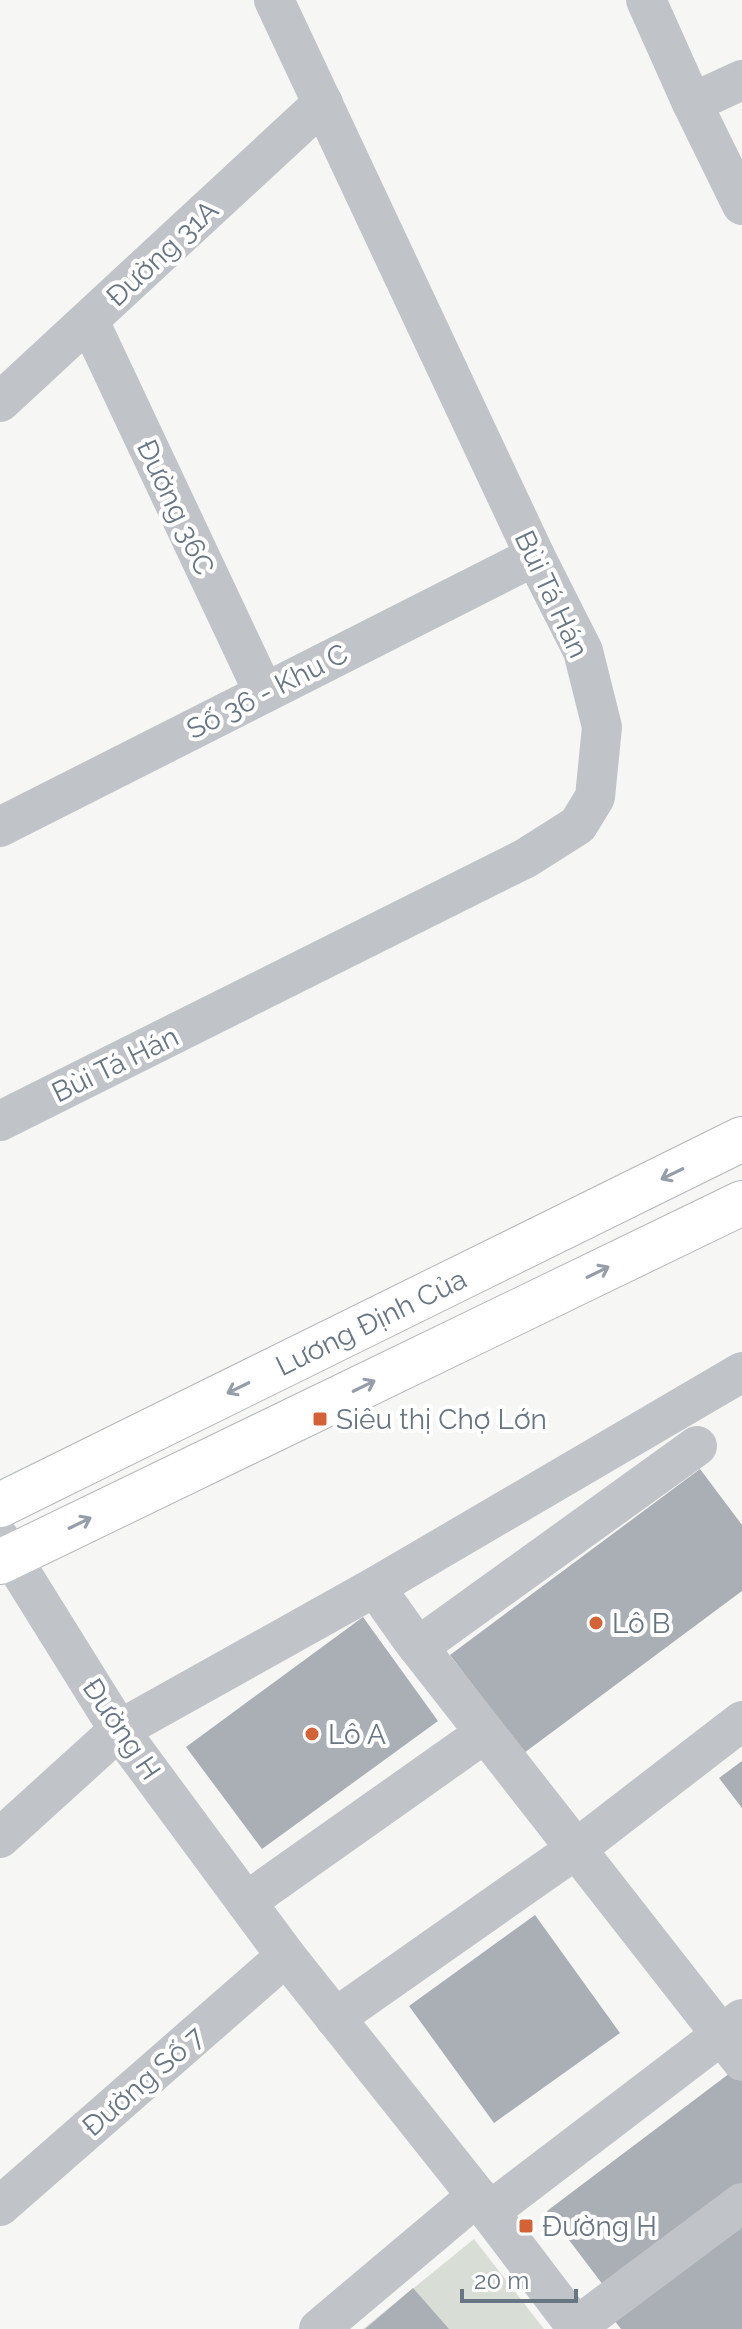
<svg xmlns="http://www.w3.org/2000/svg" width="742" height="2329" font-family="Raleway,sans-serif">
  <rect width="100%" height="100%" fill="#f6f7f4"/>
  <!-- green -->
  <path fill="#d8ddd5" d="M 474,2239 L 544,2329 L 363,2329 Z"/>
  <!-- building -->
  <g fill="#a9afb5">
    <path d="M 700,1469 L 742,1525 L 742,1591 L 524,1753 L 450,1655 Z"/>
    <path d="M 363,1617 L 438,1721 L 262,1849 L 186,1747 Z"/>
    <path d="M 742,1761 L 742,1808 L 719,1778 Z"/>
    <path d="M 535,1915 L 620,2033 L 494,2123 L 409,2006 Z"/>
    <path d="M 738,2067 L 742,2072 L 742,2201 L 613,2298 L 547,2211 Z"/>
    <path d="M 742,2210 L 742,2329 L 621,2329 L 607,2311 Z"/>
    <path d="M 413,2288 L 449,2329 L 365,2329 Z"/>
  </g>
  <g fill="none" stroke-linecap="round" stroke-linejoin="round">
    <defs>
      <g id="major">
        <path d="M 0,1505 L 742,1139"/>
        <path d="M 0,1562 L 742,1203"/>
      </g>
    </defs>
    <!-- major casing -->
    <use href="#major" stroke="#b4b7bb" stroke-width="46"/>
    <!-- minor -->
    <g stroke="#c0c3c7" stroke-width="40">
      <path d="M 646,0 L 692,103 L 742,205"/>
      <path d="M 692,103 L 742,80"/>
      <path d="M 89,321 L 264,693"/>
      <path d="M 0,402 L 323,103"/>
      <path d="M 0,827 L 535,556"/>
      <path d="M 0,1121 L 526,858 L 578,825 L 595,797 L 602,727 L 583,651 L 535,556 L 274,0"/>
      <path d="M 0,1539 L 119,1730 L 286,1956 L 477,2196 L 578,2329"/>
      <path d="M 375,1587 L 411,1638 L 742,2061"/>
      <path d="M 418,1647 L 697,1446"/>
      <path d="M 0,1838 L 119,1730 L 375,1587 L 742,1372"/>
      <path d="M 246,1902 L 485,1733"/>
      <path d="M 335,2018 L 576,1849 L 742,1721"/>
      <path d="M 0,2206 L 286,1956"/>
      <path d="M 489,2212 L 742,2019"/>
      <path d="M 576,2327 L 742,2203"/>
      <path d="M 319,2329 L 477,2196"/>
    </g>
    <!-- major -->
    <use href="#major" stroke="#fff" stroke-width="44"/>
  </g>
  <!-- one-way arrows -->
  <defs><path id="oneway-shaft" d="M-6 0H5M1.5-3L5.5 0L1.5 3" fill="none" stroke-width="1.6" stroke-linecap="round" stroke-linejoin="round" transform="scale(2)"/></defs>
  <g stroke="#959ea8">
    <use href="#oneway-shaft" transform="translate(672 1174) rotate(154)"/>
    <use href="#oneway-shaft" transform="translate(598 1272) rotate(-26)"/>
    <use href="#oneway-shaft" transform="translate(364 1386) rotate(-26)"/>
    <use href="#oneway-shaft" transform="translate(238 1388) rotate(154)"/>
    <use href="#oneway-shaft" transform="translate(80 1523) rotate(-26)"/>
  </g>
  <!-- markers -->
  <g fill="#d46236" stroke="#fff" stroke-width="3">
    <rect x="312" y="1411" width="16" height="16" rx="4"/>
    <circle cx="596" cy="1623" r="8"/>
    <circle cx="312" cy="1734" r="8"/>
    <rect x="518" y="2218" width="16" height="16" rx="4"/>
  </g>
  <g text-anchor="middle" stroke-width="8" stroke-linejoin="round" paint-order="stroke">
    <!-- street labels -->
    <g font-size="28" fill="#687582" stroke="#fff">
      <text transform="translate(162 253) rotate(-43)" y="10">Đường 31A</text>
      <text transform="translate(176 507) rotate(65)" y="10">Đường 36C</text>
      <text transform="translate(552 594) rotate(65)" y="10">Bùi Tá Hán</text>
      <text transform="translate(267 691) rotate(-27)" y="10">Số 36 - Khu C</text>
      <text transform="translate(115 1064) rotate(-26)" y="10">Bùi Tá Hán</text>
      <text transform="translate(371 1322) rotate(-26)" y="10">Lương Định Của</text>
      <text transform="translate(122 1729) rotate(56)" y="10">Đường H</text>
      <text transform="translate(143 2081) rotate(-41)" y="10">Đường Số 7</text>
    </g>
    <!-- poi labels -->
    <g font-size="28" fill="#687582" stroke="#fff" text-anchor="start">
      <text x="336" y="1429">Siêu thị Chợ Lớn</text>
      <text x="612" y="1633">Lô B</text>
      <text x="328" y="1744">Lô A</text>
      <text x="542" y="2236">Đường H</text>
    </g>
  </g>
  <!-- scale -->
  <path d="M462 2289v12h114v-12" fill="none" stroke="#687582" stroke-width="4"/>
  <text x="474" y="2289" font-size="24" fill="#687582" stroke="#ffffff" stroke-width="6" paint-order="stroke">20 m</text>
</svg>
